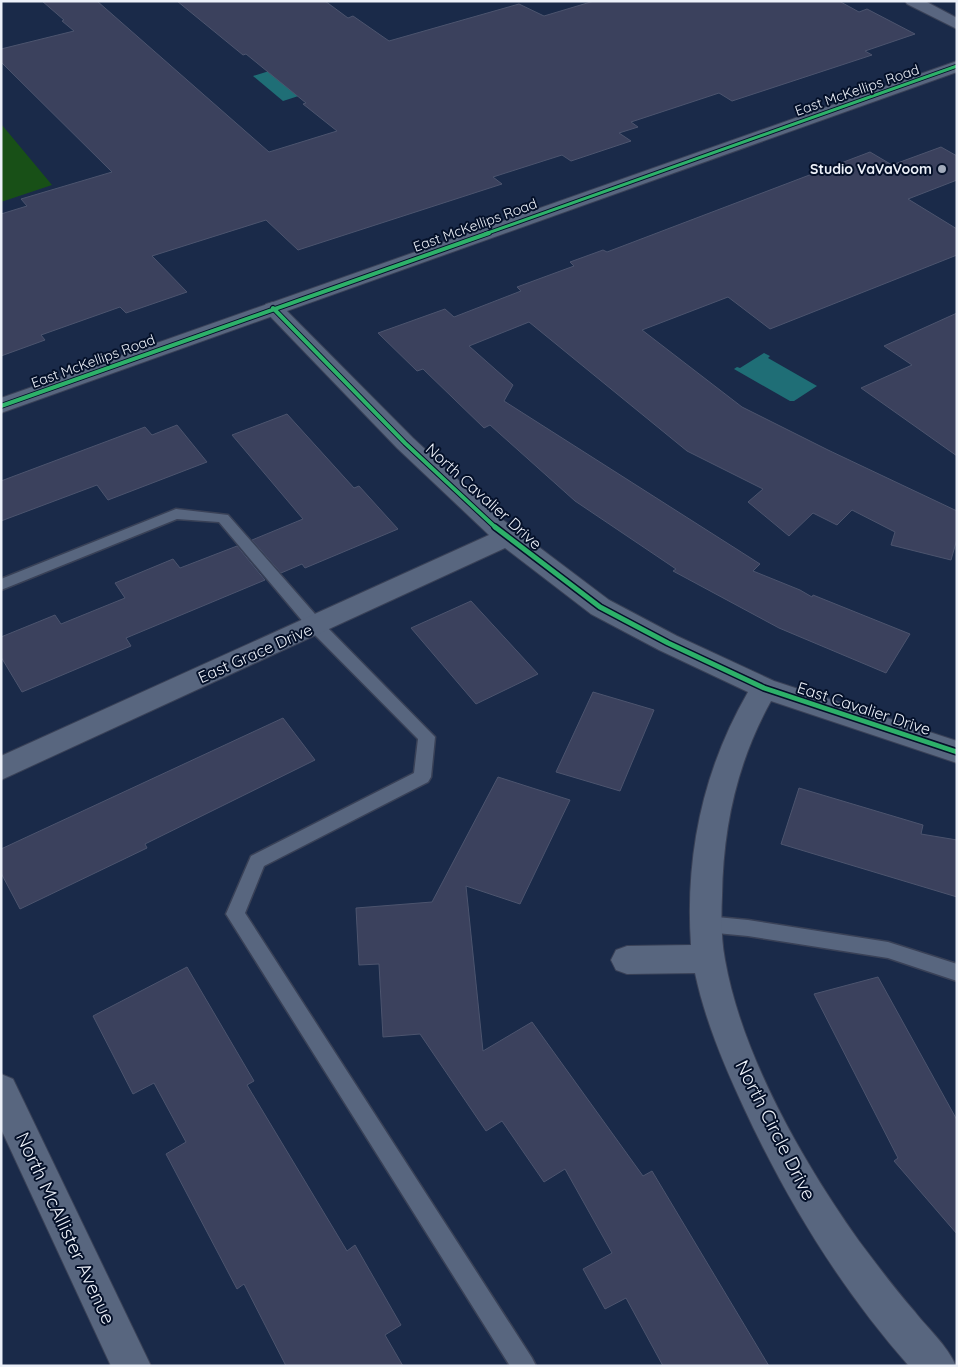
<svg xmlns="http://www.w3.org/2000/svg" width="958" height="1367" font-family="Quicksand,sans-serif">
  <rect width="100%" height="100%" fill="#1a2a49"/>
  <!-- green -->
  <path fill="#185017" d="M 1,125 L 2,125 L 52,185 L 1,202 Z"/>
  <!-- water -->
  <g fill="#1f6e76">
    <path d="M 279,68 L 311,92 L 283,101 L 253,76 Z"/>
    <path d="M 764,353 L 770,356 L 768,358 L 817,386 L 794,401 L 790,401 L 734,369 L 737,367 L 740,368 Z"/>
  </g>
  <!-- building -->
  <g fill="#3b415d" stroke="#4c546e">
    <path d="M 42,1 L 97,1 L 269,152 L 337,131 L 303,104 L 306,103 L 246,54 L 243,55 L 177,1 L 325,1 L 348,18 L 353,16 L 389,41 L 519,4 L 544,16 L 594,1 L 839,1 L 859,12 L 867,9 L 915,34 L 865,51 L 872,55 L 732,101 L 719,93 L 631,122 L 638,127 L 619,133 L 631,141 L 571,161 L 562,155 L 493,177 L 502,184 L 298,250 L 266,220 L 152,256 L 187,292 L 126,313 L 120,307 L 41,335 L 45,340 L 1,356 L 1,214 L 27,206 L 21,199 L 112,172 L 1,62 L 1,49 L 74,31 L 62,21 L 64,20 Z"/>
    <path d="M 941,147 L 957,156 L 957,180 L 908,199 L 957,229 L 957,255 L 770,329 L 728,297 L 642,330 L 742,407 L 828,450 L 957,511 L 957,539 L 951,560 L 891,545 L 895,532 L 852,510 L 837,525 L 813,513 L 789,536 L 748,502 L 763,489 L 687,451 L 529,322 L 469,346 L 513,385 L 504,401 L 760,564 L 753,571 L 800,590 L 812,597 L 813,595 L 910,634 L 886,673 L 779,628 L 673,571 L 676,569 L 575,501 L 490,425 L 484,428 L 423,369 L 417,371 L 378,333 L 445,309 L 454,317 L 521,291 L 517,287 L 574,266 L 570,262 L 603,250 L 607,252 L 870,152 L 892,165 Z"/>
    <path d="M 957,313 L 957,456 L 861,388 L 912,365 L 884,346 Z"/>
    <path d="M 287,414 L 354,488 L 359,486 L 398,529 L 305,568 L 302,564 L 281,573 L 252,540 L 303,519 L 232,435 Z"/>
    <path d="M 177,425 L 207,462 L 108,500 L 97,485 L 1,521 L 1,481 L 145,427 L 152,435 Z"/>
    <path d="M 237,546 L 265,580 L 126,638 L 131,646 L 22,692 L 1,657 L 1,637 L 55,615 L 61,624 L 125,598 L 115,583 L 173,559 L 180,568 Z"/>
    <path d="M 471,601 L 538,674 L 476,704 L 411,628 Z"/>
    <path d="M 593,692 L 654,710 L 620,791 L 556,772 Z"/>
    <path d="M 283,718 L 315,760 L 145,844 L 147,848 L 20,909 L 1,873 L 1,849 Z"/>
    <path d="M 498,777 L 570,800 L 520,904 L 466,886 L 483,1051 L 532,1022 L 643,1176 L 652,1171 L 769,1366 L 663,1366 L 626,1298 L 605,1309 L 583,1269 L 612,1253 L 565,1169 L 544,1182 L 502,1121 L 486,1131 L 420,1034 L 383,1037 L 379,964 L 359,965 L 356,908 L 432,902 Z"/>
    <path d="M 799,788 L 923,825 L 921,834 L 957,840 L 957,897 L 781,844 Z"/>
    <path d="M 187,967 L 254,1081 L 247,1085 L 347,1251 L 355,1245 L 401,1325 L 385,1335 L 403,1366 L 286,1366 L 244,1284 L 237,1289 L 166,1154 L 186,1142 L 154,1083 L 133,1094 L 93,1016 Z"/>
    <path d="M 878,977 L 957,1120 L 957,1234 L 894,1161 L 898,1158 L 814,994 Z"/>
  </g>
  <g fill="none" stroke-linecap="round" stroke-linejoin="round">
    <defs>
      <g id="service">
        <path d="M 176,509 L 228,515 L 322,622 L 435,737 L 431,777 L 428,782 L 264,866 L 245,913 L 532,1358 L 536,1366 L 510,1366 L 226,914 L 251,856 L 414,773 L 418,739 L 310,630 L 219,522 L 177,519 L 1,590 L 1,579 Z"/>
        <path d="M 706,916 L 748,920 L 888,942 L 957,964 L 957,981 L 888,958 L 748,936 L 706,932 L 699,930 L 697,924 L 699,918 Z"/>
      </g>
      <g id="minor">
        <path d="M 273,302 L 280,304 L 413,438 L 495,514 L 609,600 L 677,636 L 774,681 L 957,741 L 957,763 L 771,701 C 737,762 723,827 722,896 C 721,917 721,939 725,960 C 742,1056 803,1162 859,1241 C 877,1265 895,1289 915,1312 C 929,1330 947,1345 956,1366 L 909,1366 C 841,1289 787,1201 744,1108 C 724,1065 705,1020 695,973 L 627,974 L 616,970 L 611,960 L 616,950 L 627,946 L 691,945 C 685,855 703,770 748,692 L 659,650 L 591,614 L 505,548 L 1,780 L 1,756 L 489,535 L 397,448 L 266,312 L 263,308 L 266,304 Z"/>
        <path d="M 1,1074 L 13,1079 L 151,1366 L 111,1366 L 1,1129 Z"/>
      </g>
      <path id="tertiary" d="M 957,61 L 957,72 L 1,413 L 1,398 Z"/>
      <path id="primary" d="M 905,1 L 925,1 L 957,18 L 957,29 L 907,4 Z"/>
    </defs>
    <!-- service casing -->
    <use href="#service" stroke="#394157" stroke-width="3"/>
    <!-- minor casing -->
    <use href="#minor" stroke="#394157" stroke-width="2"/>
    <!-- tertiary casing -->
    <use href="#tertiary" stroke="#394157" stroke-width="2"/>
    <!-- primary casing -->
    <use href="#primary" stroke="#394157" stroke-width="2"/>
    <!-- service -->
    <use href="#service" fill="#58667f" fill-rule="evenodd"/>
    <!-- minor -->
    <use href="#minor" fill="#58667f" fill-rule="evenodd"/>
    <!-- tertiary -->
    <use href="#tertiary" fill="#58667f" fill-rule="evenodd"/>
    <!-- primary -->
    <use href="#primary" fill="#596680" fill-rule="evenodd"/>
    <defs>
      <path id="cycleway-far2" d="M 485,234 L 957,66"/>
      <g id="cycleway-far1">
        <path d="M 273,308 L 405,443 L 496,528"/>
        <path d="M 1,406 L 489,233"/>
      </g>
      <path id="cycleway" d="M 495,527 L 600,607 L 668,643 L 764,688 L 957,752"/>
    </defs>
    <!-- cycleway-far2 casing -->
    <use href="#cycleway-far2" stroke="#041029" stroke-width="5"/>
    <!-- cycleway-far1 casing -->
    <use href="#cycleway-far1" stroke="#041029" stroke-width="6"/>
    <!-- cycleway casing -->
    <use href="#cycleway" stroke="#041029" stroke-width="8"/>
    <!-- cycleway-far2 -->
    <use href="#cycleway-far2" stroke="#2db169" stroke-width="3"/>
    <!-- cycleway-far1 -->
    <use href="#cycleway-far1" stroke="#2db169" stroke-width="4"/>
    <!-- cycleway -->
    <use href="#cycleway" stroke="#2db169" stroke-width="5"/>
  </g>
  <!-- markers -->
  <circle fill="#a3abbb" stroke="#041029" stroke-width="2" cx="942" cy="169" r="5"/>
  <g text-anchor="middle" stroke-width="4" stroke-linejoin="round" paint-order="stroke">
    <!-- far-street labels -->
    <g font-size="14" fill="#edf1f9" stroke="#041029">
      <text transform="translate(857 90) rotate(-19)" y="5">East McKellips Road</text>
      <text transform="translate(475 225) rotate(-20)" y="5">East McKellips Road</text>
      <text transform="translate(93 361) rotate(-20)" y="5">East McKellips Road</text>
    </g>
    <!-- far-poi labels -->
    <g font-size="14" font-weight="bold" fill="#edf1f9" stroke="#041029" text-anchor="end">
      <text x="932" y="174">Studio VaVaVoom</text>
    </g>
    <!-- street labels -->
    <g font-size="16" fill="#edf1f9" stroke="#041029">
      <text transform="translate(484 496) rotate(42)" y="6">North Cavalier Drive</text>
      <text transform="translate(255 653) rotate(-24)" y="6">East Grace Drive</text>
      <text transform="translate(864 708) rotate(18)" y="6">East Cavalier Drive</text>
    </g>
    <!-- near-street labels -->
    <g font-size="19" fill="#edf1f9" stroke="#041029">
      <text transform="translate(776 1130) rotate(63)" y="7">North Circle Drive</text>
      <text transform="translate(66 1228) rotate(65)" y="7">North McAllister Avenue</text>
    </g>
  </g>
  <!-- border -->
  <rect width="958" height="1367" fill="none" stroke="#edf1f9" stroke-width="5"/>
</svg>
